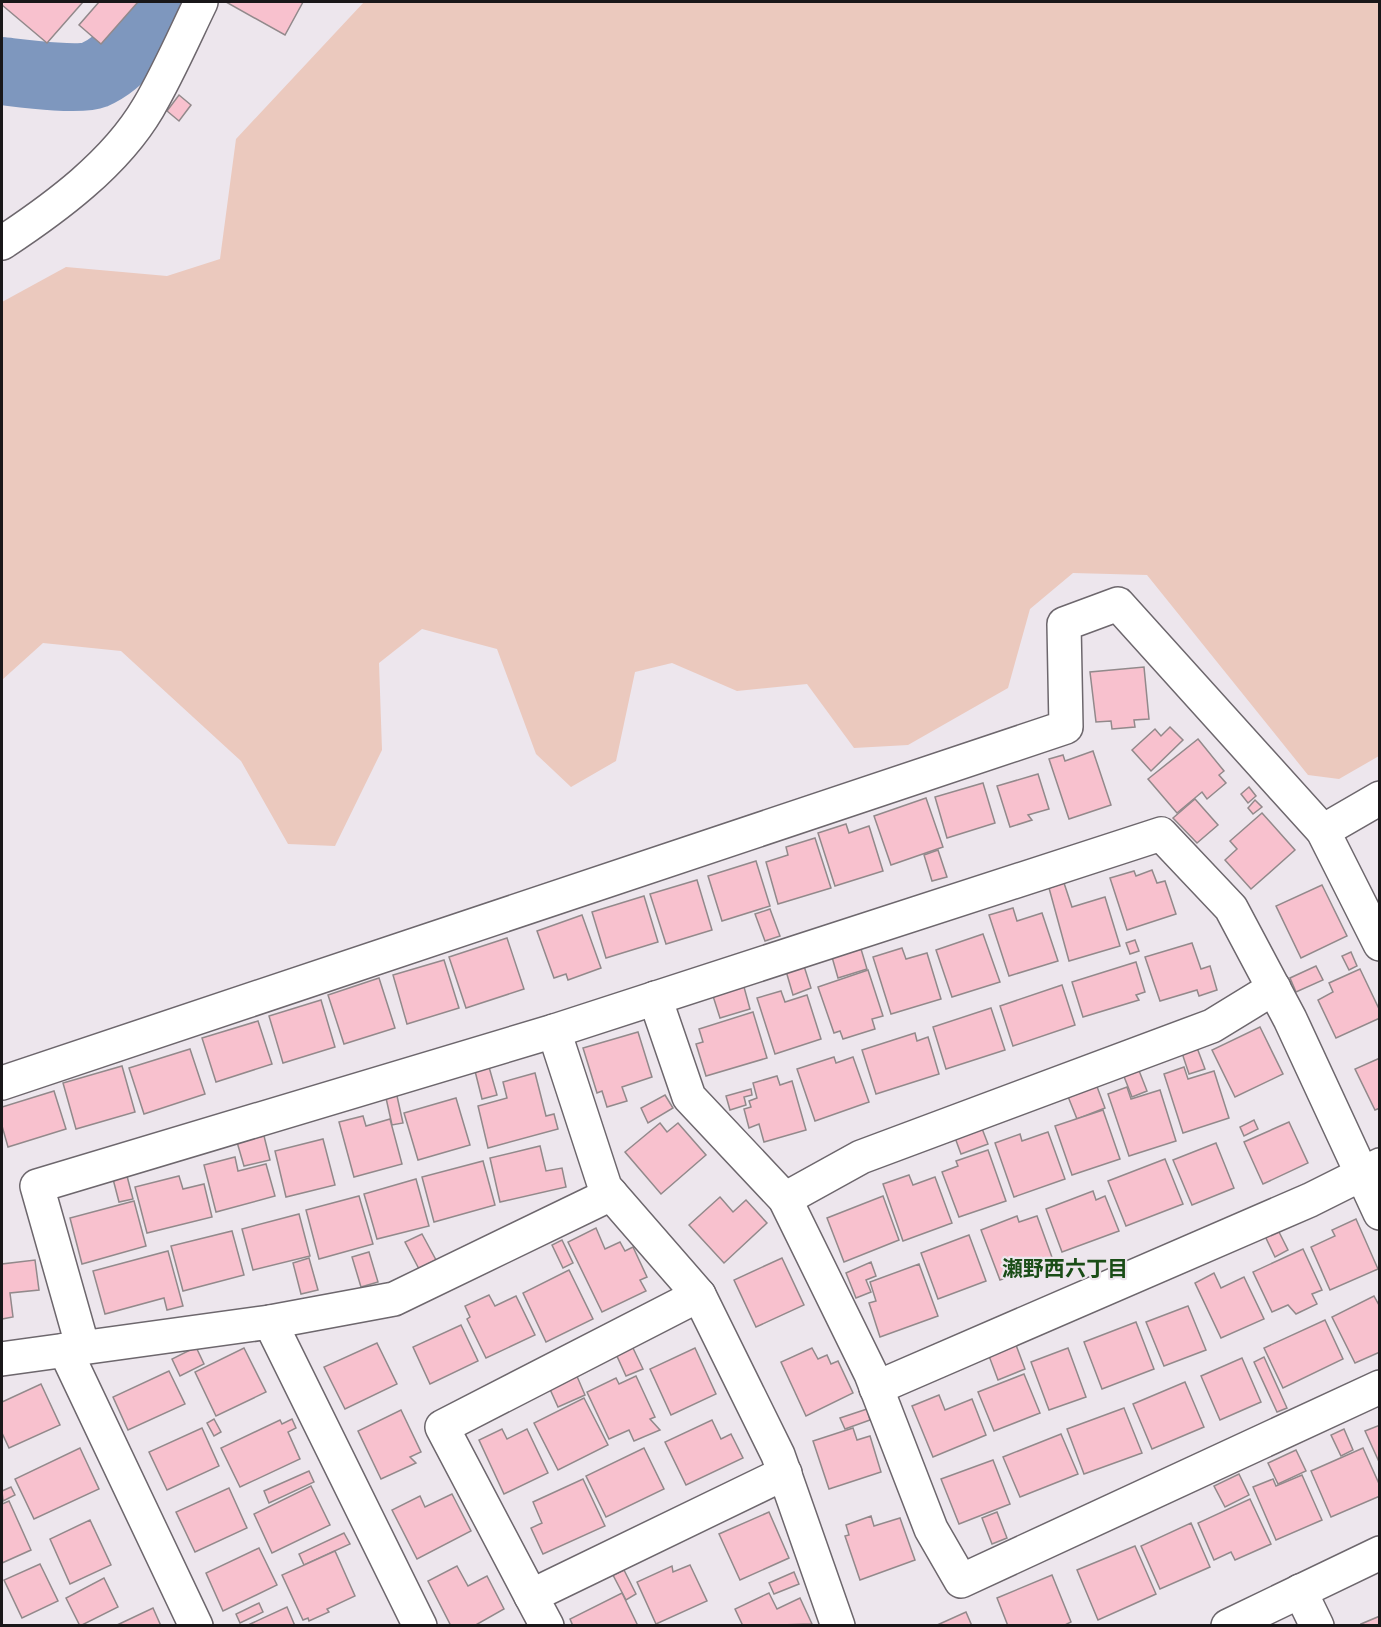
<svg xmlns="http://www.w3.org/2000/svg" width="1381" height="1627" font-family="Manrope,'Noto Sans JP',sans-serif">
  <rect width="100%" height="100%" fill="#ede6ed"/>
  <!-- green -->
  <path fill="#ebc9be" d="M 364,2 L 1379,2 L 1379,756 L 1339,779 L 1308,775 L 1147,575 L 1073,573 L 1030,609 L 1008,688 L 908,745 L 854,748 L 807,684 L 737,691 L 672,663 L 635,672 L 616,761 L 571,787 L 536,754 L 497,649 L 422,629 L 379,663 L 382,750 L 335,846 L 288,844 L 241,761 L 121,651 L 43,643 L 2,680 L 2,302 L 66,267 L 167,276 L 220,259 L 236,139 Z"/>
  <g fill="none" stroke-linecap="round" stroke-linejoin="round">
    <!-- river -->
    <path stroke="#7e97be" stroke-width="68" d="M 2,71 C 20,73 79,81 94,75 C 126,61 142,31 155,2"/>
  </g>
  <!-- building -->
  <g fill="#f8c1ce" stroke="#92898b" stroke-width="1.5">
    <path d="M 2,2 L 83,2 L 47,43 L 2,5 Z"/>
    <path d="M 99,2 L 138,2 L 101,44 L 79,25 Z"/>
    <path d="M 226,2 L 303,2 L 285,35 Z"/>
    <path d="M 179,95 L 191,105 L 179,121 L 167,111 Z"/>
    <path d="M 1144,667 L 1149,719 L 1134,720 L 1135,727 L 1112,729 L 1111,721 L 1096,722 L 1090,672 Z"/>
    <path d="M 1170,727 L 1183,740 L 1151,771 L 1132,750 L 1155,729 L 1161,736 Z"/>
    <path d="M 1198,739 L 1224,771 L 1219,775 L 1226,783 L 1207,799 L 1202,792 L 1177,813 L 1148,779 Z"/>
    <path d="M 1093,751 L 1111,805 L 1069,819 L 1049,759 L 1063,755 L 1065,761 Z"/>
    <path d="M 1038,774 L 1049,809 L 1028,815 L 1032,820 L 1010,827 L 997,786 Z"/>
    <path d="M 983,783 L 995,823 L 947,838 L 935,797 Z"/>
    <path d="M 1249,787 L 1256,796 L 1248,803 L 1241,794 Z"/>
    <path d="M 926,798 L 943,847 L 891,865 L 874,816 Z"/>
    <path d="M 1195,799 L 1218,825 L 1197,843 L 1173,818 Z"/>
    <path d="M 1255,800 L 1262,807 L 1253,814 L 1248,808 Z"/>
    <path d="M 1262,813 L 1295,850 L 1251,889 L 1225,860 L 1237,849 L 1230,841 Z"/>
    <path d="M 846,824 L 849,833 L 869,826 L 883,871 L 835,886 L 818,833 Z"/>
    <path d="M 815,838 L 831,888 L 778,904 L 766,862 L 788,855 L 786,847 Z"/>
    <path d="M 938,850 L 947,877 L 932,881 L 924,855 Z"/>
    <path d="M 756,861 L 770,906 L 722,921 L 708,876 Z"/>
    <path d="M 1152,870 L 1157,883 L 1165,881 L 1176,914 L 1127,930 L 1110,878 L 1134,871 L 1136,876 Z"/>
    <path d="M 697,880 L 712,930 L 666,944 L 650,894 Z"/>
    <path d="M 1064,883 L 1072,907 L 1105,897 L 1120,946 L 1069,961 L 1049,888 Z"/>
    <path d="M 1322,885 L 1347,936 L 1301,958 L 1276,906 Z"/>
    <path d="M 644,896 L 658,942 L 606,958 L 592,912 Z"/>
    <path d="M 1013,908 L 1017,921 L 1042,913 L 1058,961 L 1009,976 L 989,915 Z"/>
    <path d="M 770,909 L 780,936 L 765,941 L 755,914 Z"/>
    <path d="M 582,915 L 601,968 L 568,980 L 566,974 L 554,978 L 537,931 Z"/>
    <path d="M 983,934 L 1000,982 L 952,997 L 936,950 Z"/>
    <path d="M 507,938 L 524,989 L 466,1008 L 449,957 Z"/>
    <path d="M 1135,940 L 1139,951 L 1130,954 L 1126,943 Z"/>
    <path d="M 1192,943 L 1201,969 L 1210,966 L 1217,990 L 1199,996 L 1197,990 L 1160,1001 L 1145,957 Z"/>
    <path d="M 902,948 L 906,959 L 927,953 L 941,999 L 891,1014 L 873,957 Z"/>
    <path d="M 861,949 L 867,969 L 838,978 L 832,957 Z"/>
    <path d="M 1351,952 L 1357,966 L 1349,970 L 1342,956 Z"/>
    <path d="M 444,960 L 459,1008 L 407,1024 L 393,975 Z"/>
    <path d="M 1136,962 L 1145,992 L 1136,995 L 1139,1000 L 1083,1017 L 1072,982 Z"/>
    <path d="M 804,966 L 811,988 L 793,995 L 786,971 Z"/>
    <path d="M 1316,966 L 1323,980 L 1296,992 L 1290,978 Z"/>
    <path d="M 1360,969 L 1380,1011 L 1380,1018 L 1336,1038 L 1318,1000 L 1333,992 L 1329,983 Z"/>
    <path d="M 868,970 L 883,1016 L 872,1019 L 875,1029 L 843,1039 L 840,1031 L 834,1033 L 818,987 Z"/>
    <path d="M 379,978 L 395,1028 L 344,1044 L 328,995 Z"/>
    <path d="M 1062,985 L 1075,1025 L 1013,1046 L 1000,1006 Z"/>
    <path d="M 744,987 L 750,1009 L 720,1018 L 713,996 Z"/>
    <path d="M 781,991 L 785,1002 L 807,995 L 821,1039 L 775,1054 L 757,998 Z"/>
    <path d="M 321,1000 L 335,1047 L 283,1063 L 269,1016 Z"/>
    <path d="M 991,1008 L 1005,1050 L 946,1069 L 933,1027 Z"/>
    <path d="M 753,1012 L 767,1058 L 706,1076 L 696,1044 L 703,1042 L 699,1029 Z"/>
    <path d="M 258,1021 L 272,1064 L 216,1082 L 202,1038 Z"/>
    <path d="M 1260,1027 L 1283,1074 L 1235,1097 L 1212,1050 Z"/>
    <path d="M 638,1032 L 652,1077 L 622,1087 L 627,1101 L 607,1107 L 602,1091 L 597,1093 L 583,1048 Z"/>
    <path d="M 915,1033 L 917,1041 L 928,1037 L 939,1074 L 876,1094 L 862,1050 Z"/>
    <path d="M 1196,1045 L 1205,1069 L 1189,1074 L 1181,1050 Z"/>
    <path d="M 190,1049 L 205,1094 L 144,1114 L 129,1068 Z"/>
    <path d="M 834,1057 L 836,1063 L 853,1057 L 869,1102 L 815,1121 L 797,1069 Z"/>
    <path d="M 1380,1058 L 1380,1108 L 1375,1110 L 1355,1069 Z"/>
    <path d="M 122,1066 L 135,1112 L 76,1129 L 63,1083 Z"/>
    <path d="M 489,1067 L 497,1095 L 482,1099 L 475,1071 Z"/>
    <path d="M 1184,1067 L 1188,1079 L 1214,1071 L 1229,1118 L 1183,1133 L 1164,1074 Z"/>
    <path d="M 1138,1068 L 1147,1091 L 1132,1097 L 1123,1074 Z"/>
    <path d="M 535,1073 L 546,1116 L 554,1114 L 558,1129 L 488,1148 L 478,1106 L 507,1098 L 503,1082 Z"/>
    <path d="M 777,1076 L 780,1085 L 792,1081 L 806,1130 L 764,1142 L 759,1124 L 749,1128 L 744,1109 L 751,1107 L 749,1101 L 757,1098 L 753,1083 Z"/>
    <path d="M 1096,1084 L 1105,1108 L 1077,1119 L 1067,1094 Z"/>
    <path d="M 1127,1087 L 1131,1099 L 1160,1090 L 1176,1141 L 1129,1156 L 1108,1094 Z"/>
    <path d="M 751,1089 L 752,1095 L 744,1097 L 746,1105 L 730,1110 L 726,1096 Z"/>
    <path d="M 54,1091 L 66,1129 L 8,1147 L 2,1126 L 2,1107 Z"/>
    <path d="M 665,1095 L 673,1108 L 648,1123 L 641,1108 Z"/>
    <path d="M 397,1096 L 403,1123 L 392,1125 L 386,1098 Z"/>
    <path d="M 456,1098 L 470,1145 L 418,1160 L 404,1113 Z"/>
    <path d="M 1103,1110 L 1120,1159 L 1072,1175 L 1055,1126 Z"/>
    <path d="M 363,1116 L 366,1126 L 390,1119 L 402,1164 L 354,1177 L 339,1122 Z"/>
    <path d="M 1254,1120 L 1258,1129 L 1244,1136 L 1240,1127 Z"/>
    <path d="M 1289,1122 L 1308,1163 L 1263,1184 L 1244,1142 Z"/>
    <path d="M 660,1123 L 667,1132 L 678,1123 L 706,1155 L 661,1194 L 625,1152 Z"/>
    <path d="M 981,1126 L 988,1144 L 961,1154 L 954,1135 Z"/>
    <path d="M 1048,1132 L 1065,1179 L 1014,1197 L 995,1143 L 1020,1134 L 1022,1141 Z"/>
    <path d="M 264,1136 L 270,1160 L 244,1166 L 237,1142 Z"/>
    <path d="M 323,1139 L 335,1185 L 286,1197 L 275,1151 Z"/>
    <path d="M 1216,1143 L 1234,1188 L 1192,1205 L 1173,1160 Z"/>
    <path d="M 540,1146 L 546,1171 L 562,1168 L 566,1187 L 500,1202 L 490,1158 Z"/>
    <path d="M 988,1150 L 1006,1201 L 959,1217 L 942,1172 L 958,1166 L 956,1161 Z"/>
    <path d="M 235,1157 L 238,1171 L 266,1164 L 275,1196 L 216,1212 L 204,1165 Z"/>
    <path d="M 1165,1159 L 1183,1204 L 1126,1226 L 1108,1181 Z"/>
    <path d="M 483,1161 L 495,1205 L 434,1222 L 422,1177 Z"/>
    <path d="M 909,1175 L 913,1185 L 935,1177 L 952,1223 L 903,1241 L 883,1184 Z"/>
    <path d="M 127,1176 L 133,1199 L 119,1202 L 113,1179 Z"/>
    <path d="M 179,1176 L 183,1189 L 204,1184 L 212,1217 L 147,1233 L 135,1187 Z"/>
    <path d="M 416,1179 L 429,1226 L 377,1239 L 364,1194 Z"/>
    <path d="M 1093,1191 L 1096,1200 L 1105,1196 L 1119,1231 L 1062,1252 L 1046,1209 Z"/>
    <path d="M 359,1196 L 373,1244 L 319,1259 L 306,1210 Z"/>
    <path d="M 883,1196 L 899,1240 L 844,1262 L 827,1218 Z"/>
    <path d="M 720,1197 L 733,1212 L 746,1200 L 767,1223 L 724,1263 L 689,1225 Z"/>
    <path d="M 134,1201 L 146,1246 L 82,1264 L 70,1218 Z"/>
    <path d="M 299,1214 L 310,1256 L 253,1270 L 242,1229 Z"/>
    <path d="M 1017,1216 L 1019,1222 L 1037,1216 L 1053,1260 L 1000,1280 L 981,1230 Z"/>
    <path d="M 1356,1219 L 1378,1269 L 1330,1290 L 1311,1247 L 1335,1236 L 1332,1230 Z"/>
    <path d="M 596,1228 L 605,1249 L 620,1242 L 625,1251 L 633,1247 L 647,1277 L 640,1280 L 646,1291 L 602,1312 L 568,1242 Z"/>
    <path d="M 1278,1230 L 1288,1250 L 1275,1257 L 1265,1236 Z"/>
    <path d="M 232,1231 L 244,1275 L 183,1291 L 171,1246 Z"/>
    <path d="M 422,1234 L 436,1260 L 419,1269 L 405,1242 Z"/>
    <path d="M 969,1235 L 986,1281 L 938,1299 L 921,1253 Z"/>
    <path d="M 562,1240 L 573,1263 L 563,1268 L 552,1245 Z"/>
    <path d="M 1303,1249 L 1322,1290 L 1312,1294 L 1317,1304 L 1296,1314 L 1288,1305 L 1272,1312 L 1253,1272 Z"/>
    <path d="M 168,1251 L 183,1306 L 167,1310 L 164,1298 L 105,1314 L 93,1271 Z"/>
    <path d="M 369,1252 L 378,1282 L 361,1287 L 352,1257 Z"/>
    <path d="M 309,1258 L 318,1290 L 301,1294 L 293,1263 Z"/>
    <path d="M 782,1258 L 804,1305 L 756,1327 L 734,1280 Z"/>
    <path d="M 35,1260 L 39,1290 L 10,1293 L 13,1317 L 2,1319 L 2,1264 Z"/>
    <path d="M 871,1262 L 876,1276 L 866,1280 L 871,1292 L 856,1298 L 846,1273 Z"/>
    <path d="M 919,1264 L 938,1316 L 880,1337 L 869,1303 L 876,1301 L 870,1282 Z"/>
    <path d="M 569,1270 L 593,1319 L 546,1342 L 523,1293 Z"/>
    <path d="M 1214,1273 L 1221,1288 L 1244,1277 L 1264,1319 L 1221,1338 L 1195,1283 Z"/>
    <path d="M 489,1295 L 495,1306 L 516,1296 L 535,1335 L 486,1358 L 467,1319 L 470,1317 L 465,1306 Z"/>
    <path d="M 1374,1296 L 1380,1307 L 1380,1352 L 1355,1363 L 1332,1317 Z"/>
    <path d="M 1188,1306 L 1206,1350 L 1164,1366 L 1146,1322 Z"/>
    <path d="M 1325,1320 L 1343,1359 L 1283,1388 L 1264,1348 Z"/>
    <path d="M 1136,1322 L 1154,1369 L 1102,1389 L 1084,1342 Z"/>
    <path d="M 461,1325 L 478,1361 L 430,1384 L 413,1347 Z"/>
    <path d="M 377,1343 L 397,1384 L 345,1409 L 324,1367 Z"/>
    <path d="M 1016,1345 L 1025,1369 L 998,1380 L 989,1356 Z"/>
    <path d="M 632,1346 L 643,1369 L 626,1376 L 616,1354 Z"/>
    <path d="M 196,1347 L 204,1364 L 180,1376 L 172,1359 Z"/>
    <path d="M 244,1348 L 266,1392 L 216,1416 L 195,1372 Z"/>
    <path d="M 695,1348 L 716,1394 L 671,1415 L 650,1369 Z"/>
    <path d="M 812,1348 L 818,1359 L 827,1355 L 831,1364 L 838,1361 L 853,1393 L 806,1416 L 781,1362 Z"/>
    <path d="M 1068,1348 L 1086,1397 L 1049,1410 L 1031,1362 Z"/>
    <path d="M 1264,1357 L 1287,1408 L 1277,1412 L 1254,1362 Z"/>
    <path d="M 1242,1358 L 1261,1402 L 1220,1420 L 1201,1376 Z"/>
    <path d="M 169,1371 L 185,1404 L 128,1430 L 113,1397 Z"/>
    <path d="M 576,1374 L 585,1395 L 558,1407 L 549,1387 Z"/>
    <path d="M 1024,1374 L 1040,1413 L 994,1431 L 978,1392 Z"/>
    <path d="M 636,1376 L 655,1417 L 650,1419 L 660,1430 L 634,1441 L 629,1430 L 609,1439 L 587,1392 L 616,1378 L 619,1384 Z"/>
    <path d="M 1185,1382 L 1204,1427 L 1152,1449 L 1133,1404 Z"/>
    <path d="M 41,1384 L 60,1425 L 9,1448 L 2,1433 L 2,1402 Z"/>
    <path d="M 939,1395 L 945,1410 L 972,1399 L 986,1435 L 933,1457 L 912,1406 Z"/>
    <path d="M 584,1398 L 608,1445 L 558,1470 L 534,1423 Z"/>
    <path d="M 1124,1408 L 1142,1453 L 1084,1474 L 1067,1429 Z"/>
    <path d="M 867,1409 L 870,1420 L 845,1429 L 840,1418 Z"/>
    <path d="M 401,1410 L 421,1452 L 410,1457 L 416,1463 L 381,1479 L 358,1431 Z"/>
    <path d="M 214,1419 L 221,1432 L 214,1436 L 207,1423 Z"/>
    <path d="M 292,1419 L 296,1428 L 288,1432 L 300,1459 L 240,1487 L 221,1448 L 280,1420 L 282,1424 Z"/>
    <path d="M 712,1420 L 721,1439 L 731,1434 L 743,1458 L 686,1485 L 665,1442 Z"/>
    <path d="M 1380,1425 L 1380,1464 L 1365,1431 Z"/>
    <path d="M 202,1428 L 219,1466 L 167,1490 L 149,1452 Z"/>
    <path d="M 853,1428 L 857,1440 L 870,1436 L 881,1472 L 829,1489 L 813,1441 Z"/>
    <path d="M 502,1429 L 507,1439 L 527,1429 L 548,1473 L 504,1494 L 479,1440 Z"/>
    <path d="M 1344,1429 L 1353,1450 L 1341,1456 L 1331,1435 Z"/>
    <path d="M 1061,1434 L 1078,1474 L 1020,1497 L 1003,1457 Z"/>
    <path d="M 80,1448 L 99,1489 L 34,1519 L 15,1479 Z"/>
    <path d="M 644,1448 L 664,1489 L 606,1517 L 586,1476 Z"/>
    <path d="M 1363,1448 L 1380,1486 L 1380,1496 L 1331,1517 L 1311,1471 Z"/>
    <path d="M 1296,1450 L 1306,1471 L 1278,1484 L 1268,1463 Z"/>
    <path d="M 993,1460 L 1010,1504 L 959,1524 L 941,1479 Z"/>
    <path d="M 309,1471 L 314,1482 L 269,1503 L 264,1491 Z"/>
    <path d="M 1239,1474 L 1249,1495 L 1225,1507 L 1214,1486 Z"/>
    <path d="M 1302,1475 L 1322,1520 L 1276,1540 L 1253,1487 L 1273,1479 L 1276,1486 Z"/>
    <path d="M 583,1479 L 605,1526 L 543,1554 L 531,1528 L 542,1523 L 533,1502 Z"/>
    <path d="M 311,1486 L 330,1525 L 272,1553 L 254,1514 Z"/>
    <path d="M 11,1487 L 15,1495 L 3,1501 L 2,1491 Z"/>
    <path d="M 229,1488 L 247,1528 L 195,1552 L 176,1512 Z"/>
    <path d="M 452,1494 L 471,1531 L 417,1559 L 392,1510 L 420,1496 L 425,1507 Z"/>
    <path d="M 1250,1499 L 1271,1544 L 1235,1560 L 1231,1552 L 1214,1560 L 1198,1523 Z"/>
    <path d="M 9,1501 L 31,1550 L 2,1563 L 2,1504 Z"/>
    <path d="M 769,1512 L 789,1558 L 740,1580 L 719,1534 Z"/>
    <path d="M 997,1512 L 1007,1538 L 992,1544 L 982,1518 Z"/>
    <path d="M 871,1516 L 874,1526 L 900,1518 L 915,1560 L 860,1580 L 845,1536 L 849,1535 L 846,1525 Z"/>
    <path d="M 90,1520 L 111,1565 L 70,1584 L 50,1539 Z"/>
    <path d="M 1191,1523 L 1210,1567 L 1160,1589 L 1141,1546 Z"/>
    <path d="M 344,1533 L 350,1544 L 304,1565 L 299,1554 Z"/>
    <path d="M 1135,1546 L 1156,1594 L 1098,1620 L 1077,1570 Z"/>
    <path d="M 259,1548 L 277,1585 L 223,1611 L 206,1573 Z"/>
    <path d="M 335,1551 L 355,1596 L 327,1609 L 329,1612 L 309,1621 L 308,1618 L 303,1620 L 282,1575 Z"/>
    <path d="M 40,1564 L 58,1601 L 22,1618 L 4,1580 Z"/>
    <path d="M 690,1565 L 707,1601 L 656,1624 L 637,1582 L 672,1566 L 673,1572 Z"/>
    <path d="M 457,1566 L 468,1586 L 487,1576 L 504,1609 L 474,1626 L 451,1626 L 428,1581 Z"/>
    <path d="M 624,1570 L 636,1594 L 626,1600 L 613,1575 Z"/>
    <path d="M 794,1572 L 799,1584 L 774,1594 L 769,1583 Z"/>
    <path d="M 1052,1575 L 1071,1622 L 1063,1626 L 1008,1626 L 997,1598 Z"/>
    <path d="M 104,1578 L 118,1607 L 80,1626 L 66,1598 Z"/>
    <path d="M 622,1593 L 638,1626 L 573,1626 L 570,1619 Z"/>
    <path d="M 769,1593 L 777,1609 L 800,1598 L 812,1624 L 743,1626 L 735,1609 Z"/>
    <path d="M 259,1603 L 263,1612 L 240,1623 L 236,1614 Z"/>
    <path d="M 287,1607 L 295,1626 L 246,1626 Z"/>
    <path d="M 153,1608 L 161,1626 L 115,1626 Z"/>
    <path d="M 966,1612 L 972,1626 L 935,1626 Z"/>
    <path d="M 1380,1616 L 1380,1626 L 1362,1626 L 1361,1624 Z"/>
  </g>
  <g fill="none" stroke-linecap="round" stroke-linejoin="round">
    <defs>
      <g id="minor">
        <path d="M 2,243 C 55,208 115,164 148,108 C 168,74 184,37 201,2"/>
        <path d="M 1323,831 L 1380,798"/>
        <path d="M 655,998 L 689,1097 L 785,1199 L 871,1374 L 931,1529 L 961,1581 L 1380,1387"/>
        <path d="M 554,1031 L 605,1187 L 699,1295 L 778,1455 L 838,1626"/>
        <path d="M 2,1083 L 1066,727 L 1064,624 L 1118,604 L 1323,831 L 1380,944"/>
        <path d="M 785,1199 L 861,1157 L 1212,1026 L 1274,988"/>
        <path d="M 270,1322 L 394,1299 L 611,1194"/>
        <path d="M 83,1348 L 37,1186 L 554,1031 L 1161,834 L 1231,908 L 1290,1019 L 1380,1213"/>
        <path d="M 65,1350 L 196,1626"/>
        <path d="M 2,1359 L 270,1322 L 420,1626"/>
        <path d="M 876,1388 L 1310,1200 L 1380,1165"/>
        <path d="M 1300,1591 L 1317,1626"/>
        <path d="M 531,1596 L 442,1427 L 699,1295"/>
        <path d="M 547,1626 L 531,1596 L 785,1473"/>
        <path d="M 1228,1626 L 1380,1553"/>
      </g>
    </defs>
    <!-- minor casing -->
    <use href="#minor" stroke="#6d676d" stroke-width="36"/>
    <!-- minor -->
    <use href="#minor" stroke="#fff" stroke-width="33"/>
  </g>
  <g text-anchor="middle" stroke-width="4.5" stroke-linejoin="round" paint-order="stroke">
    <!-- neighbourhood labels -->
    <g font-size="21" font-weight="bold" fill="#1a4d17" stroke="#ede6ed">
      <text x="1065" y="1276">瀬野西六丁目</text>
    </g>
  </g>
  <!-- border -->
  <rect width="1381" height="1627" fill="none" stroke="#191719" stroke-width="6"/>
</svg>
